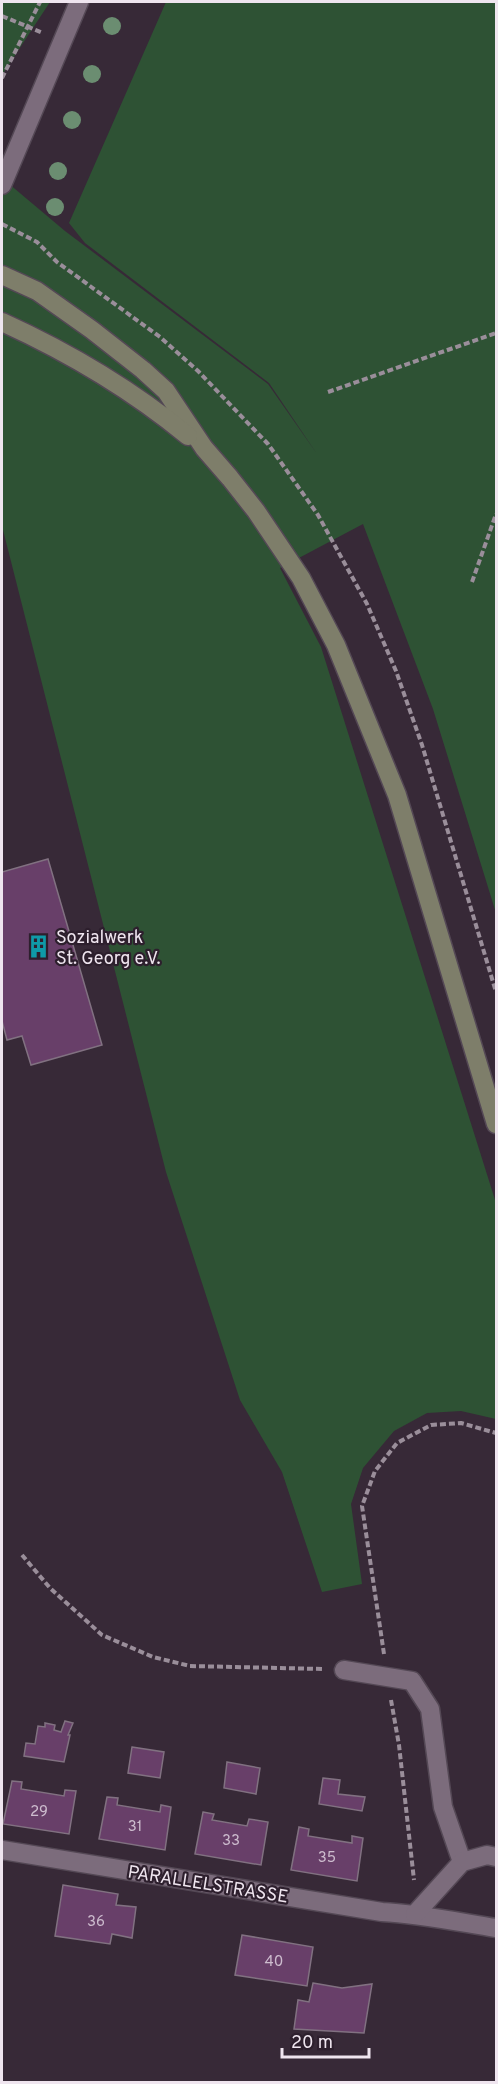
<svg xmlns="http://www.w3.org/2000/svg" width="498" height="2084" font-family="Overpass,sans-serif">
  <rect width="100%" height="100%" fill="#372937"/>
  <!-- green -->
  <g fill="#2e5234">
    <path d="M 2,2 L 50,2 L 2,75 Z"/>
    <path d="M 166,2 L 496,2 L 496,913 L 433,709 L 363,524 L 280,568 L 321,647 L 496,1203 L 496,1419 L 461,1411 L 427,1413 L 394,1431 L 363,1468 L 351,1504 L 362,1584 L 322,1592 L 282,1472 L 240,1400 L 166,1172 L 2,526 L 2,178 L 65,231 L 268,384 L 317,454 L 269,383 L 85,243 L 69,223 Z"/>
  </g>
  <!-- building -->
  <g fill="#683f69" stroke="#817181" stroke-width="1.5">
    <path d="M 48,859 L 102,1045 L 31,1065 L 22,1036 L 7,1040 L 2,1021 L 2,872 Z"/>
    <path d="M 65,1721 L 73,1723 L 68,1735 L 70,1735 L 64,1762 L 24,1756 L 26,1743 L 35,1744 L 38,1726 L 45,1727 L 45,1723 L 55,1725 L 54,1730 L 61,1732 Z"/>
    <path d="M 132,1747 L 164,1752 L 160,1778 L 128,1773 Z"/>
    <path d="M 227,1762 L 260,1768 L 256,1794 L 224,1788 Z"/>
    <path d="M 323,1778 L 340,1780 L 338,1794 L 365,1797 L 362,1811 L 319,1804 Z"/>
    <path d="M 12,1781 L 22,1782 L 21,1789 L 64,1796 L 65,1790 L 76,1791 L 69,1834 L 3,1824 Z"/>
    <path d="M 107,1797 L 118,1798 L 117,1805 L 160,1812 L 161,1805 L 171,1807 L 165,1850 L 99,1839 Z"/>
    <path d="M 203,1812 L 214,1814 L 212,1820 L 247,1826 L 249,1819 L 268,1822 L 261,1865 L 195,1854 Z"/>
    <path d="M 299,1827 L 309,1829 L 308,1836 L 352,1843 L 352,1836 L 363,1838 L 357,1881 L 291,1870 Z"/>
    <path d="M 63,1885 L 118,1894 L 116,1905 L 136,1907 L 132,1938 L 112,1934 L 110,1944 L 55,1936 Z"/>
    <path d="M 242,1935 L 313,1947 L 307,1986 L 235,1975 Z"/>
    <path d="M 313,1983 L 342,1988 L 372,1984 L 364,2033 L 294,2029 L 298,2000 L 309,2002 Z"/>
  </g>
  <g fill="none" stroke-linecap="round" stroke-linejoin="round">
    <defs>
      <path id="service" d="M 344,1670 L 412,1681 L 430,1709 L 443,1807 L 462,1862"/>
      <g id="minor">
        <path d="M 2,185 L 79,2"/>
        <path d="M 2,1850 L 382,1912 C 420,1914 458,1922 496,1928"/>
        <path d="M 415,1914 L 462,1862 L 487,1855 L 496,1857"/>
      </g>
      <g id="secondary">
        <path d="M 2,275 L 37,291 L 92,330 L 143,370 L 166,391 L 204,448 L 230,478 L 256,511 L 301,578 L 336,645 L 397,795 L 496,1124"/>
        <path d="M 2,322 C 68,352 132,390 188,436"/>
      </g>
    </defs>
    <!-- service casing -->
    <use href="#service" stroke="#544855" stroke-width="21"/>
    <!-- minor casing -->
    <use href="#minor" stroke="#544855" stroke-width="21"/>
    <!-- secondary casing -->
    <use href="#secondary" stroke="#544855" stroke-width="21"/>
    <!-- path -->
    <g stroke="#9a8e9a" stroke-width="4" stroke-dasharray="6 3" stroke-linecap="butt">
      <path d="M 2,16 L 43,33"/>
      <path d="M 2,78 L 40,2"/>
      <path d="M 2,224 L 37,242 L 57,262 L 160,337 L 198,371 L 268,444 L 318,515 L 367,604 L 396,671 L 422,745 L 496,992"/>
      <path d="M 328,392 L 496,333"/>
      <path d="M 472,582 L 496,514"/>
      <path d="M 22,1555 L 50,1588 L 102,1635 L 153,1657 L 190,1666 L 323,1669"/>
      <path d="M 384,1654 L 362,1506 L 375,1471 L 397,1443 L 431,1425 L 461,1423 L 496,1433"/>
      <path d="M 391,1700 L 399,1745 L 414,1880"/>
    </g>
    <!-- service -->
    <use href="#service" stroke="#7c6c7c" stroke-width="18"/>
    <!-- minor -->
    <use href="#minor" stroke="#7c6c7c" stroke-width="18"/>
    <!-- secondary -->
    <use href="#secondary" stroke="#7e7e6a" stroke-width="18"/>
  </g>
  <!-- trees -->
  <g fill="#6b8d71">
    <circle cx="112" cy="26" r="9"/>
    <circle cx="92" cy="74" r="9"/>
    <circle cx="72" cy="120" r="9"/>
    <circle cx="58" cy="171" r="9"/>
    <circle cx="55" cy="207" r="9"/>
  </g>
  <!-- icons -->
  <defs>
    <symbol id="building-bare" viewBox="-9 -9 18 18"><path d="M-4-6H4V6H1V3H-1V6H-4ZM-2.5-4.3h1.7v1.8h-1.7ZM.8-4.3h1.7v1.8H.8ZM-2.5-1h1.7V.8h-1.7ZM.8-1h1.7V.8H.8Z" fill="#0f9aa8" stroke="#2d1f2d" stroke-width="2.5" paint-order="stroke"/></symbol>
  </defs>
  <g fill-rule="evenodd">
    <use href="#building-bare" x="22" y="930" width="33" height="33"/>
  </g>
  <g text-anchor="middle" stroke-width="4.5" stroke-linejoin="round" paint-order="stroke">
    <!-- number labels -->
    <g font-size="15" fill="#cdbcce">
      <text x="39" y="1816">29</text>
      <text x="135" y="1831">31</text>
      <text x="231" y="1845">33</text>
      <text x="327" y="1862">35</text>
      <text x="96" y="1926">36</text>
      <text x="274" y="1966">40</text>
    </g>
    <!-- poi labels -->
    <g font-size="18" fill="#efe5ef" stroke="#2d1f2d" text-anchor="start">
      <text x="56" y="943">Sozialwerk<tspan x="56" dy="21">St. Georg e.V.</tspan></text>
    </g>
    <!-- street labels -->
    <g font-size="18" fill="#efe5ef" stroke="#2d1f2d">
      <text transform="translate(208 1884) rotate(9)" y="6">PARALLELSTRASSE</text>
    </g>
  </g>
  <!-- border -->
  <rect width="498" height="2084" fill="none" stroke="#efe5ef" stroke-width="6"/>
  <!-- scale -->
  <path d="M282 2048v9h87v-9" fill="none" stroke="#efe5ef" stroke-width="3"/>
  <text x="291" y="2048" font-size="18" fill="#efe5ef" stroke="#2d1f2d" stroke-width="4.5" paint-order="stroke">20 m</text>
</svg>
